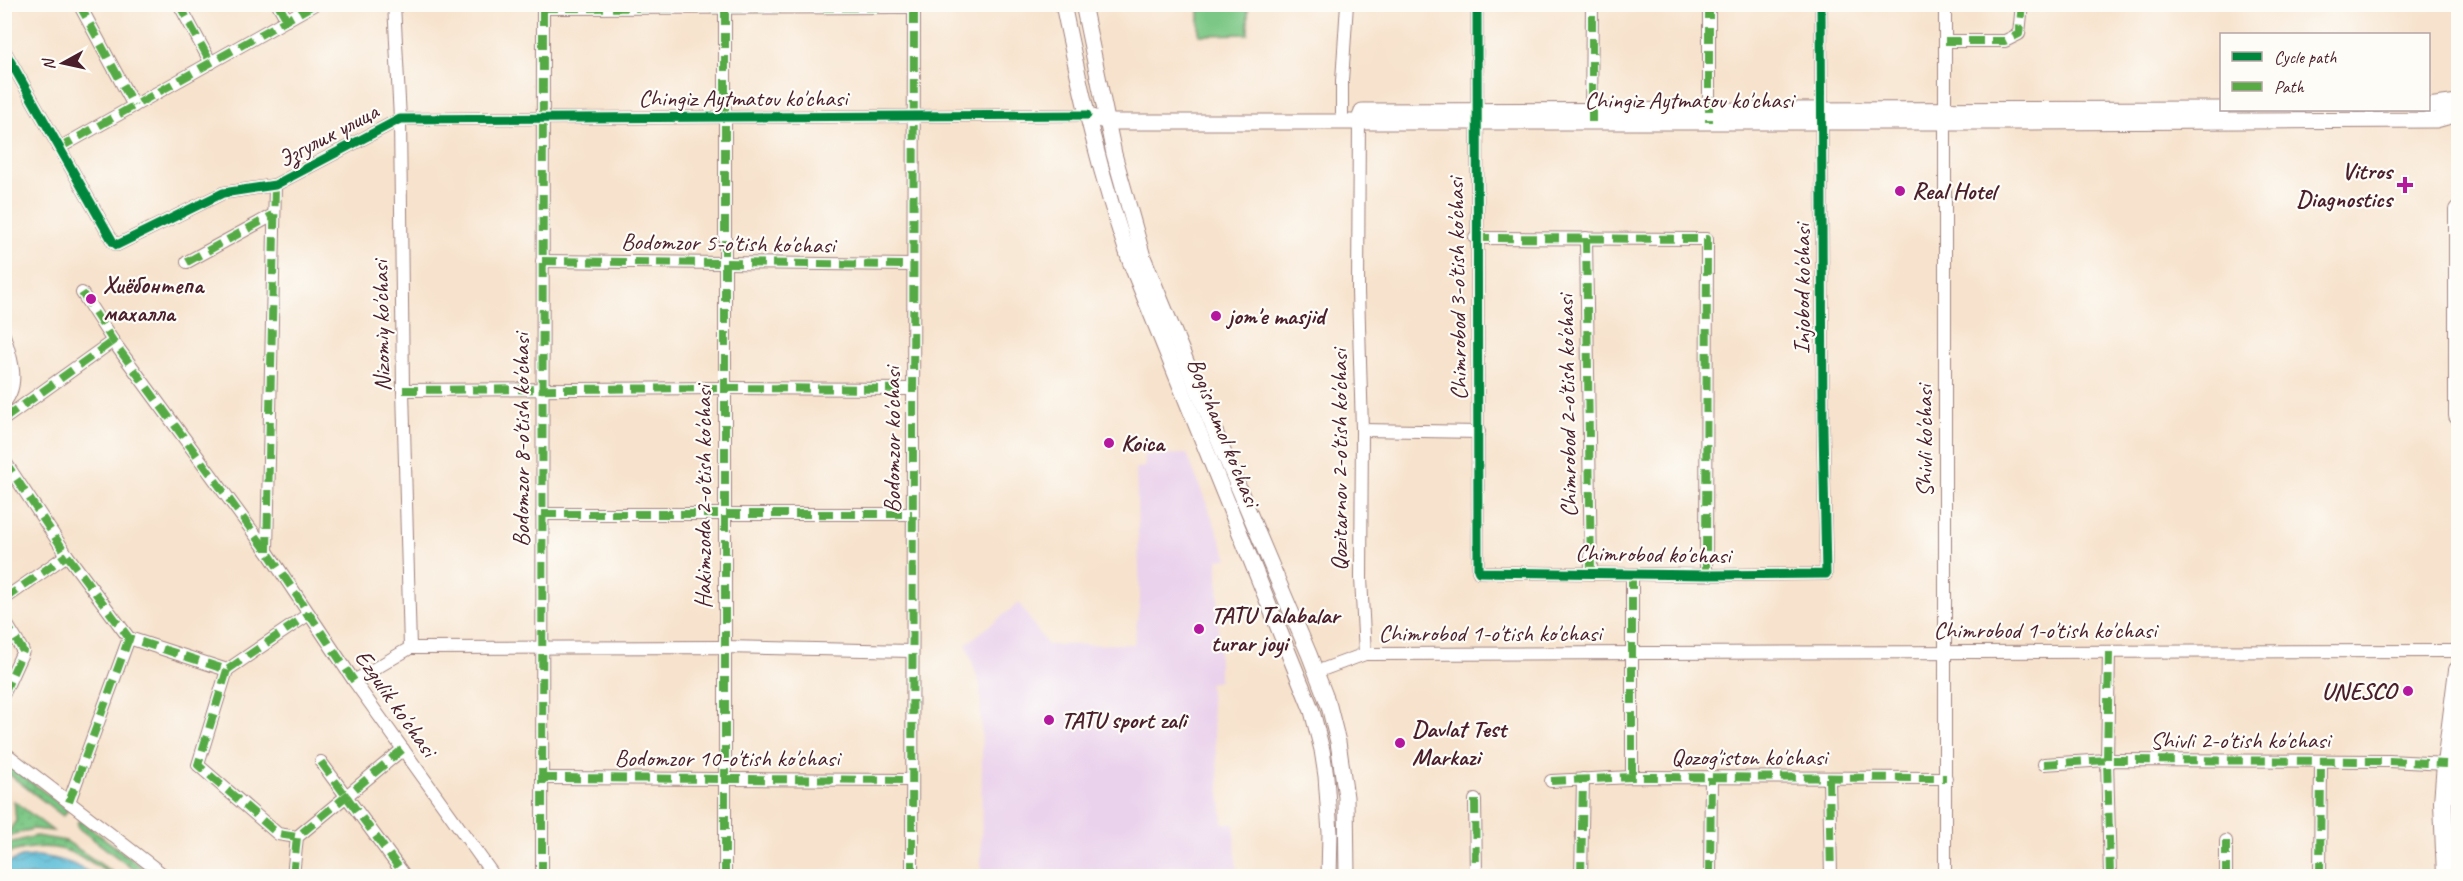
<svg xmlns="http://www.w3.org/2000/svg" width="2463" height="881" font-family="Caveat,sans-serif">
  <defs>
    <pattern id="grass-dots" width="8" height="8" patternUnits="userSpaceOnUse" patternTransform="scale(1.5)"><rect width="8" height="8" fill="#7cc785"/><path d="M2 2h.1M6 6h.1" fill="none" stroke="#6daa73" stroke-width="1.8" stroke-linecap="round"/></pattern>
    <pattern id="water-waves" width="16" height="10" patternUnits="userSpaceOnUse" patternTransform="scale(1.5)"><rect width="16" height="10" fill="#59bcd7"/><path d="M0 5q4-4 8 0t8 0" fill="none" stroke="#4c98af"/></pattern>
  </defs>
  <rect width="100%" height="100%" fill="#fdfcf7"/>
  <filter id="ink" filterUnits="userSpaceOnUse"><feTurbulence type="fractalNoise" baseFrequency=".0167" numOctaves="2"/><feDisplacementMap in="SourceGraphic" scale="12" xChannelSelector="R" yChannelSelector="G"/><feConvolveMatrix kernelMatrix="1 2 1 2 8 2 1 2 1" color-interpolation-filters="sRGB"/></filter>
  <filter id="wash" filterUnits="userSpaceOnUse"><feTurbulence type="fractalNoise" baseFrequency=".008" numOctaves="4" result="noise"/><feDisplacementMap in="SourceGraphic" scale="24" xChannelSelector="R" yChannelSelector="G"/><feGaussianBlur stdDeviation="1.35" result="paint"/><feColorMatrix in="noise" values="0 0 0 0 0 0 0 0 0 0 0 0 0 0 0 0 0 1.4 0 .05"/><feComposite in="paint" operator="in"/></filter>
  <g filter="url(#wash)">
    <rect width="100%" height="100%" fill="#f7e3cd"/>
    <!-- built -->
    <path fill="#ead1ec" d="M 1187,454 L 1228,559 L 1218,559 L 1219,681 L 1209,683 L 1223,823 L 1234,824 L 1237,876 L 981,876 L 982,750 L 980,685 L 966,644 L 1019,603 L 1047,645 L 1134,644 L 1140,599 L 1136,468 L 1145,467 L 1144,455 Z"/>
    <!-- grass -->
    <g fill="url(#grass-dots)" stroke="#637358" stroke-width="1.5">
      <path d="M 4,761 L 68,810 L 63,816 L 5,771 Z"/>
      <path d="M 14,801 L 53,831 L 33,829 L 5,837 L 16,821 Z"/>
      <path d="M 78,821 L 81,821 L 154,876 L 142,876 L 77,827 Z"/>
      <path d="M 36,836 L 66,841 L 118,876 L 112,876 C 74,849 51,839 5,854 L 5,844 Z"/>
    </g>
    <!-- garden -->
    <path fill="#7cc785" stroke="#637358" stroke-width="1.5" d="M 1199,5 L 1248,5 L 1248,34 L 1199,35 Z"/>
    <!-- water -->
    <path fill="url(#water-waves)" stroke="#526e81" stroke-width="1.5" d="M 37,856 C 59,858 76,863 94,876 L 5,876 L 5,864 L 22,857 Z"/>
  </g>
  <g filter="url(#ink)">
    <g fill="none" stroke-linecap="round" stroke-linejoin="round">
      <defs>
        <g id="minor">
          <path d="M 79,4 L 134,106"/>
          <path d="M 179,4 L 211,63"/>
          <path d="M 278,4 L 287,20"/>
          <path d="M 394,4 L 400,119 L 403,390 L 410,648"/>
          <path d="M 1477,4 L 1478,570 L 1479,572 L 1706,575 L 1826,574 L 1823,428 L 1821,4"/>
          <path d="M 1709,4 L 1709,118"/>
          <path d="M 1945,4 L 1945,876"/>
          <path d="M 543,8 L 914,7"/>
          <path d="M 1945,41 L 2005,41 L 2019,34 L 2022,4"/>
          <path d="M 4,50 L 113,242 L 117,245 L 223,193 L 275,185 L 400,119 L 1087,115"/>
          <path d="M 1359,115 L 1358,291 L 1362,430 L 1361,578 L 1365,654"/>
          <path d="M 1591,117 L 1592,4"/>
          <path d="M 1342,121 L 1342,81 L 1347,4"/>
          <path d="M 59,148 L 315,4"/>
          <path d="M 1475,238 L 1707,239 L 1706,575"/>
          <path d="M 1586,238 L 1591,573"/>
          <path d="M 542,261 L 913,265"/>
          <path d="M 187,262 L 273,215"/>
          <path d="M 82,293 L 113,341 L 267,551 L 354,681 L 494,876"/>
          <path d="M 4,335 C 11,357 21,384 4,403"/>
          <path d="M 403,390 L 724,388 L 913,389"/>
          <path d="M 4,419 L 113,341"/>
          <path d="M 1362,430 L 1479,432"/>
          <path d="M 4,460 L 67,555 L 129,638 L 227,670 L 309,614"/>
          <path d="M 542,514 L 912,514"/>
          <path d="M 267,551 L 275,185"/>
          <path d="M 1632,574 L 1632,777"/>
          <path d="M 4,599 L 67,555"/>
          <path d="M 4,620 L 23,651 L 4,693"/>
          <path d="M 2109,652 L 2107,760 L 2110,876"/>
          <path d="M 227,670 L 198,765 L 278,834 L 297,837"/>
          <path d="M 1316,672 L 1365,654 C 1729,654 2094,650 2458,651"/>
          <path d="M 354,681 L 410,648 L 724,647 L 912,651"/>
          <path d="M 4,752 L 165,876"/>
          <path d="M 321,762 L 405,876"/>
          <path d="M 2044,764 L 2107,760 L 2389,761 L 2446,764"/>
          <path d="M 542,778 L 912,780"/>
          <path d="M 1829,778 L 1831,876"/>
          <path d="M 1551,781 L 1632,777 L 1946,778"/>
          <path d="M 1475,800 L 1476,876"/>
          <path d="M 69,802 L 129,638"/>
          <path d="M 2226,841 L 2226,876"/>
          <path d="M 293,876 L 297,837 L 403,749"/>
          <path d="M 542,876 L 543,4"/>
          <path d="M 725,876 L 725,4"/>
          <path d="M 912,876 L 914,4"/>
          <path d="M 1581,876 L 1583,779"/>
          <path d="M 1710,876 L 1711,778"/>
          <path d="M 2320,876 L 2321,762"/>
        </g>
        <g id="major">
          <path d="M 1063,4 C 1081,93 1101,179 1131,264 L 1312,711 L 1322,750 L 1326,776 L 1330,833 L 1329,876"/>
          <path d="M 1083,4 L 1114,154 L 1143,257 L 1223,451 L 1309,654 L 1329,706 L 1338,742 L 1346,797 L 1347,876"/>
          <path d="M 2428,106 L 2458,102"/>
          <path d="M 1362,111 L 2222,109"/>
          <path d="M 1087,115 L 1107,122 L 2018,122 L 2436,120 L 2458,114"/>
        </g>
        <g id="highway">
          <path d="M 2458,210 L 2458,416"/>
          <path d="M 2446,876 L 2443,802 L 2446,764 L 2458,670"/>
        </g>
      </defs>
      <!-- minor casing -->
      <use href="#minor" stroke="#a0817c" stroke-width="14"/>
      <!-- major casing -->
      <use href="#major" stroke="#a0817c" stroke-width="17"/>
      <!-- highway casing -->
      <use href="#highway" stroke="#a0817c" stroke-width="20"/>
      <!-- minor -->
      <use href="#minor" stroke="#fff" stroke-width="12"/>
      <!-- major -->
      <use href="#major" stroke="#fff" stroke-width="15"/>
      <!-- highway -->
      <use href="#highway" stroke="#fff" stroke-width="18"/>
      <!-- quiet -->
      <g stroke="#57aa44" stroke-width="8" stroke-dasharray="15 8" stroke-linecap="butt">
        <path d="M 79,4 L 134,106"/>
        <path d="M 179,4 L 211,63"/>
        <path d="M 278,4 L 287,20"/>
        <path d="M 1709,4 L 1709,122"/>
        <path d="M 543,8 L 914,7"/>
        <path d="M 1945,41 L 2005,41 L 2019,34 L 2022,4"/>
        <path d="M 1592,122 L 1592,4"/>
        <path d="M 59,148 L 315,4"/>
        <path d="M 1475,238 L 1707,239 L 1706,575"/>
        <path d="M 1586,238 L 1591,573"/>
        <path d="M 542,261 L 913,265"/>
        <path d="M 187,262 L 273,215"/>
        <path d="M 82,293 L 113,341 L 267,551 L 354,681"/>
        <path d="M 403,390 L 724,388 L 913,389"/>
        <path d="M 4,419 L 113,341"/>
        <path d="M 4,460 L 67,555 L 129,638 L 227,670 L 309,614"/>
        <path d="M 542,514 L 912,514"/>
        <path d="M 267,551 L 275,185"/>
        <path d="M 1632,574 L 1632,777"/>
        <path d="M 4,599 L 67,555"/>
        <path d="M 4,620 L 23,651 L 4,693"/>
        <path d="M 2109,652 L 2107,760 L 2110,876"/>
        <path d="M 227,670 L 198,765 L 278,834 L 297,837"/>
        <path d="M 321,762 L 405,876"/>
        <path d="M 2044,764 L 2107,760 L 2389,761 L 2446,764"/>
        <path d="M 542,778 L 912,780"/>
        <path d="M 1829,778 L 1831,876"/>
        <path d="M 1551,781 L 1632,777 L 1946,778"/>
        <path d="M 1475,800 L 1476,876"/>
        <path d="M 69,802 L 129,638"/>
        <path d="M 2226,841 L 2226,876"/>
        <path d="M 293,876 L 297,837 L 403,749"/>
        <path d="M 542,876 L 543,4"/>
        <path d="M 725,876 L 725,4"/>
        <path d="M 912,876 L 914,4"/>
        <path d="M 1581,876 L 1583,779"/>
        <path d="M 1710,876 L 1711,778"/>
        <path d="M 2320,876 L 2321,762"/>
      </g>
      <defs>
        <g id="cycleway">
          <path d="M 1477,4 L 1478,570 L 1479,572 L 1706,575 L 1826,574 L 1823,428 L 1821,4"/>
          <path d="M 4,50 L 113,242 L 117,245 L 223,193 L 275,185 L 400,119 L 1087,115"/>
        </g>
      </defs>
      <!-- cycleway casing -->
      <use href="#cycleway" stroke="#fdfcf7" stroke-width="13"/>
      <!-- cycleway -->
      <use href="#cycleway" stroke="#00873e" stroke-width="9"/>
    </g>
  </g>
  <!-- markers -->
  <g fill="#b5179e" stroke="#fdfcf7" stroke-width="2">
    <path d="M2402 176h6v6h6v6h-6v6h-6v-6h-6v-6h6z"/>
    <circle cx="1900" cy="191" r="6"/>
    <circle cx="91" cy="299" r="6"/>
    <circle cx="1216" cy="316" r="6"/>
    <circle cx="1109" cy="443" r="6"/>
    <circle cx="1199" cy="629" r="6"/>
    <circle cx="2408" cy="691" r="6"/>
    <circle cx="1049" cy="720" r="6"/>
    <circle cx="1400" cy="743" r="6"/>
  </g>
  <g text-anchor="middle" stroke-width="4.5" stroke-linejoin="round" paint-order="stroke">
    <!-- street labels -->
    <g font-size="24" fill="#4a1f2b" stroke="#fdfcf7">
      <text x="743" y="106">Chingiz Aytmatov ko'chasi</text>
      <text x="1689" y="108">Chingiz Aytmatov ko'chasi</text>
      <text transform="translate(328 135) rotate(-28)" y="8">Эзгулик улица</text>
      <text transform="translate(728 243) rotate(1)" y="8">Bodomzor 5-o'tish ko'chasi</text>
      <text transform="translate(1457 289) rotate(-91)" y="8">Chimrobod 3-o'tish ko'chasi</text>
      <text transform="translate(1802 289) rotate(-90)" y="8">Injobod ko'chasi</text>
      <text transform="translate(381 326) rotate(-91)" y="8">Nizomiy ko'chasi</text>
      <text transform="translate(1567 406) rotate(-91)" y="8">Chimrobod 2-o'tish ko'chasi</text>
      <text transform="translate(1224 432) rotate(68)" y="8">Bogishamol ko'chasi</text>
      <text transform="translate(521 440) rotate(-90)" y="8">Bodomzor 8-o'tish ko'chasi</text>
      <text transform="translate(892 440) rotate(-90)" y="8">Bodomzor ko'chasi</text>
      <text transform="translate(1924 441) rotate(-90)" y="8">Shivli ko'chasi</text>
      <text transform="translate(1339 460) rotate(-90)" y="8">Qozitarnov 2-o'tish ko'chasi</text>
      <text transform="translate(703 497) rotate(-90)" y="8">Hakimzoda 2-o'tish ko'chasi</text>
      <text transform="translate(1653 554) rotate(1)" y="8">Chimrobod ko'chasi</text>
      <text x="2045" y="638">Chimrobod 1-o'tish ko'chasi</text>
      <text x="1490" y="641">Chimrobod 1-o'tish ko'chasi</text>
      <text transform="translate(396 703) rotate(55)" y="8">Ezgulik ko'chasi</text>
      <text x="2240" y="748">Shivli 2-o'tish ko'chasi</text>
      <text x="1749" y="765">Qozog'iston ko'chasi</text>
      <text x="727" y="766">Bodomzor 10-o'tish ko'chasi</text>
    </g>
    <!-- poi labels -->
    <g font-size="24" font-weight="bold" fill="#4a1f2b" stroke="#fdfcf7" text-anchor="start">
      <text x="2392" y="179" text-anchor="end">Vitros<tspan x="2392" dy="28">Diagnostics</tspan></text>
      <text x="1912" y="199">Real Hotel</text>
      <text x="103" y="293">Хиёбонтепа<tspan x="103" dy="28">махалла</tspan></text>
      <text x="1228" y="324">jom'e masjid</text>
      <text x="1121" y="451">Koica</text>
      <text x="1211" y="623">TATU Talabalar<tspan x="1211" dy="28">turar joyi</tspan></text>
      <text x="2396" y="699" text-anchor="end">UNESCO</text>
      <text x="1061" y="728">TATU sport zali</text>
      <text x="1412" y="737">Davlat Test<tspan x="1412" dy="28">Markazi</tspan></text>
    </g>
  </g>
  <!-- margin -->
  <rect width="2463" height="881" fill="none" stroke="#fdfcf7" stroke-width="24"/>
  <!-- legend -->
  <rect x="2220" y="33" width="210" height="78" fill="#fdfcf7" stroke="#b5a4a5" stroke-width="1.5"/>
  <rect x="2232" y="52" width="30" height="9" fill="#00873e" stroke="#b5a4a5" stroke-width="1.5"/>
  <text x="2274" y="63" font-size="18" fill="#4a1f2b">Cycle path</text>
  <rect x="2232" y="82" width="30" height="9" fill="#57aa44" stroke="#b5a4a5" stroke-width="1.5"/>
  <text x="2274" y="93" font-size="18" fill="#4a1f2b">Path</text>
  <!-- north arrow -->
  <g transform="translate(63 63) rotate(262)" stroke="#fdfcf7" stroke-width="4.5" paint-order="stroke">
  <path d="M0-4.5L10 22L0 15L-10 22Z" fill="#4a1f2b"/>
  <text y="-9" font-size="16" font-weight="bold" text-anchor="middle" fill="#4a1f2b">N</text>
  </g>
</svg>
